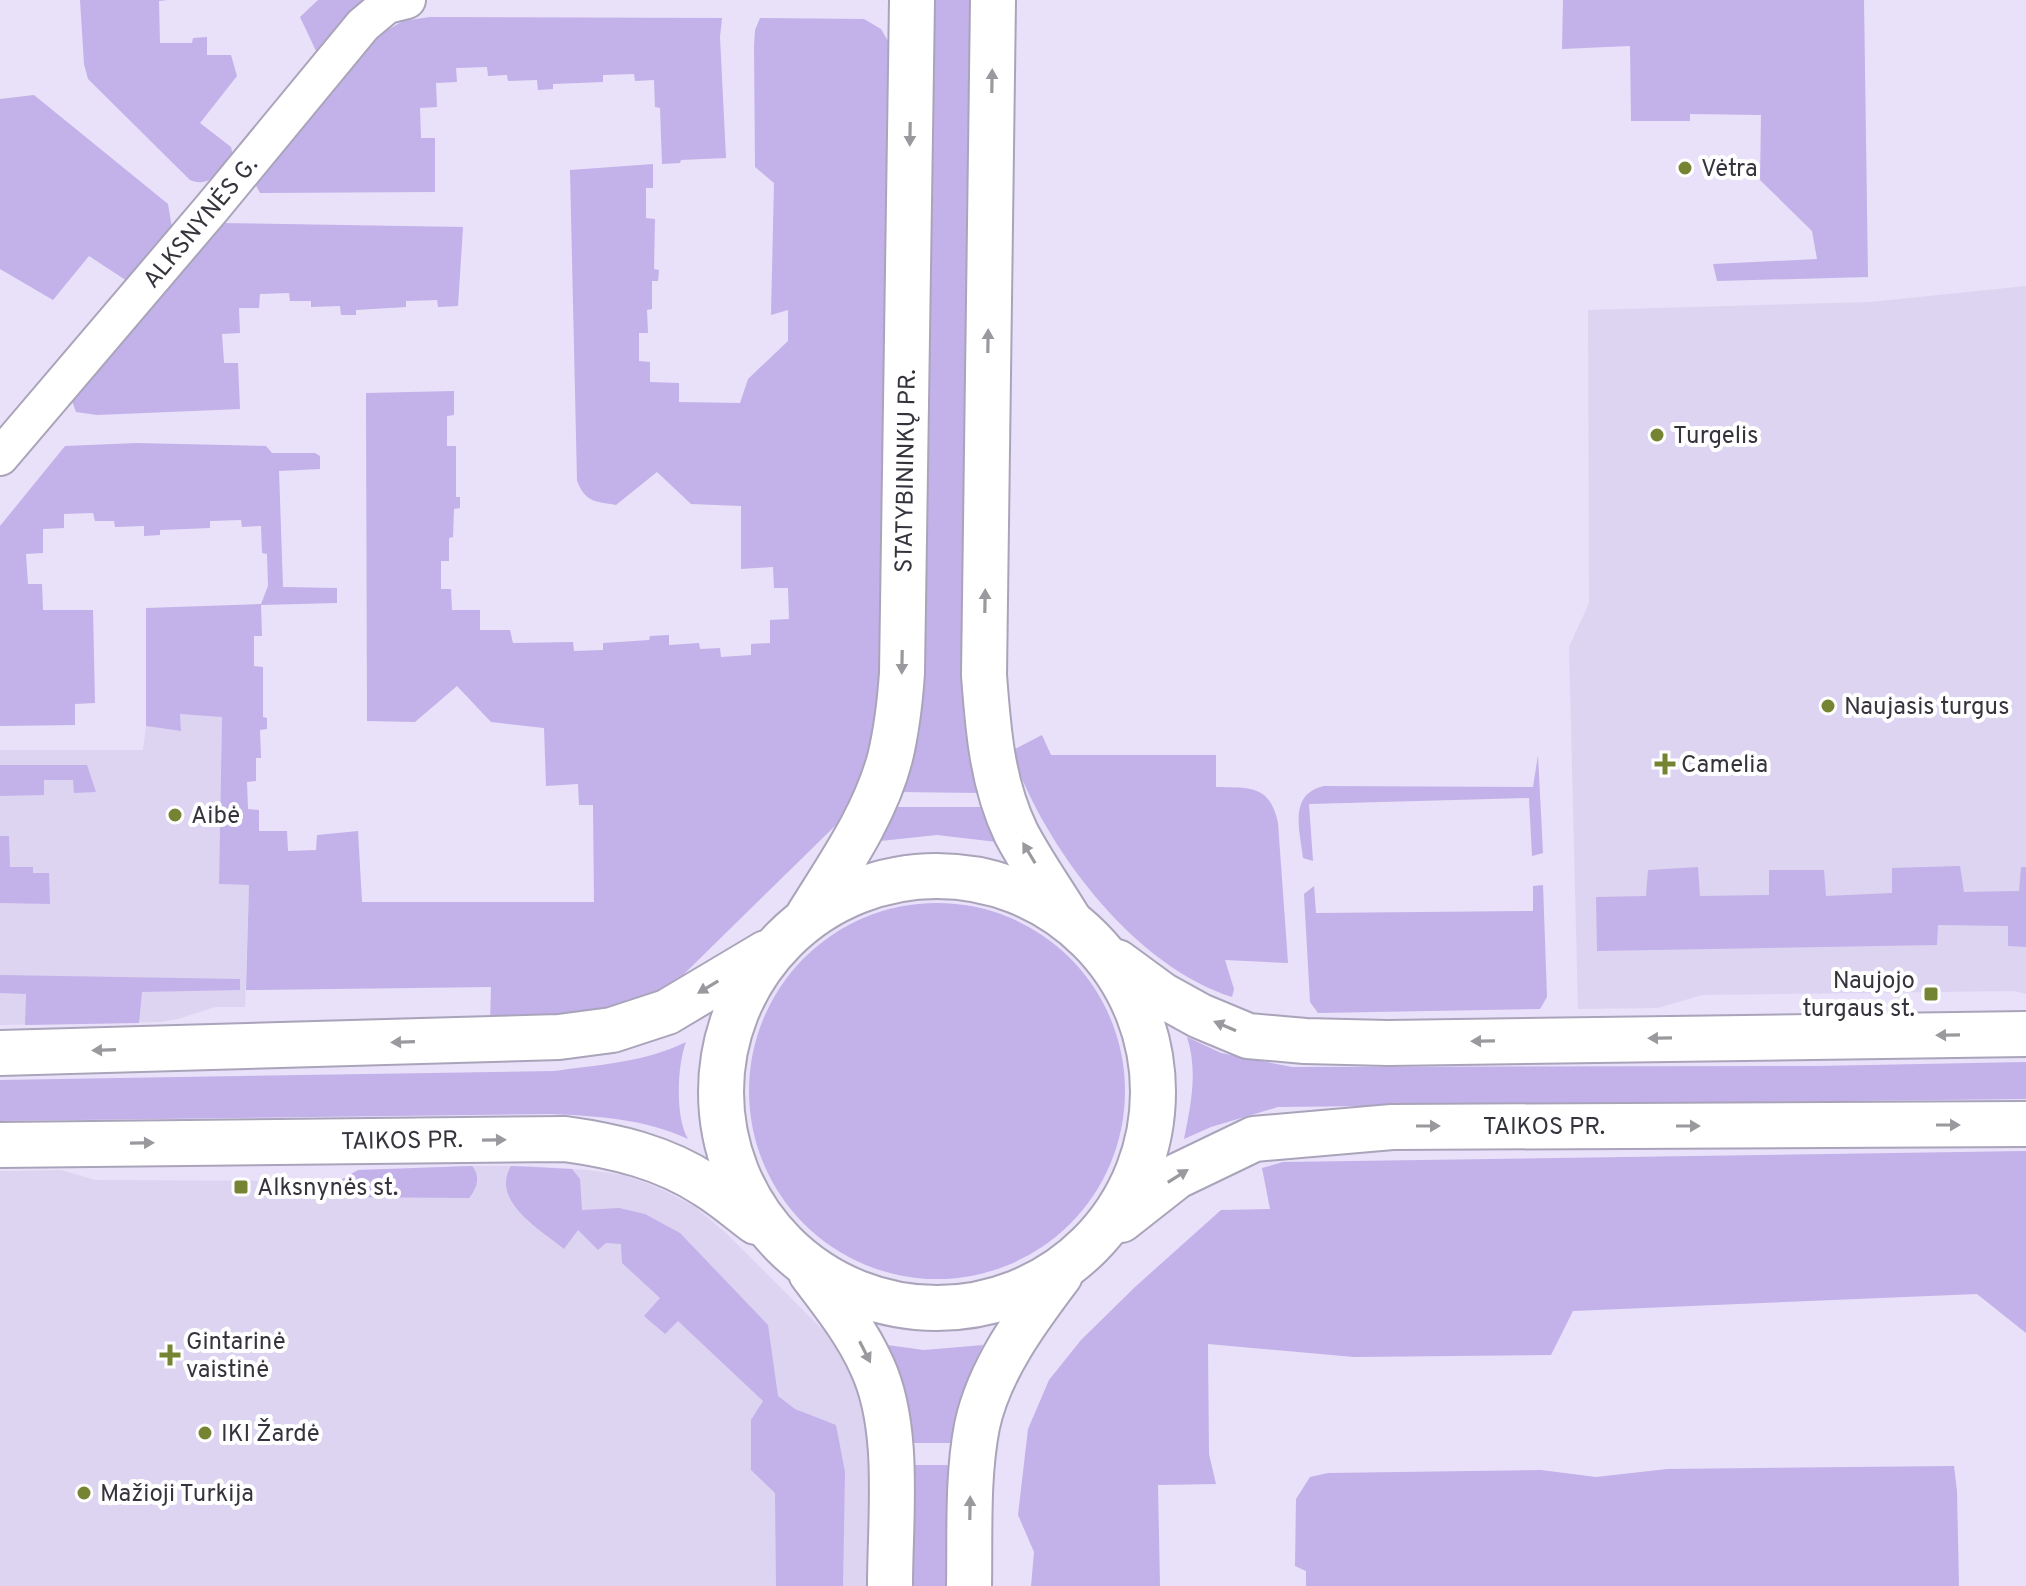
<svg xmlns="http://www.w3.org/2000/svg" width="2026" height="1586" font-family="Overpass,sans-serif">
  <rect width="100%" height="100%" fill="#e8e1f9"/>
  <!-- built -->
  <g fill="#ddd4f2">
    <path d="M 2026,286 L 2026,994 L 2014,991 L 1702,995 L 1658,1008 L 1578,1009 L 1569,647 L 1589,603 L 1588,310 L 1870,302 Z"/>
    <path d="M 180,714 L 222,716 L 219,884 L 249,885 L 245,1007 L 215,1007 L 178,1019 L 161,1022 L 0,1025 L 0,750 L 143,750 L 146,726 L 181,731 Z"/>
    <path d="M 472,1166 L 531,1166 L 588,1170 L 624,1175 L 659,1188 L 694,1206 L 727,1234 L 825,1332 L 850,1368 L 864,1406 L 871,1435 L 871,1586 L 0,1586 L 0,1171 L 61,1170 L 95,1180 L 332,1181 L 341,1180 L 358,1170 Z"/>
  </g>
  <!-- green -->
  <g fill="#c3b1e9">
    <path d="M 80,0 L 168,0 L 159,1 L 160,43 L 192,43 L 193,38 L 207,37 L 207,55 L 231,55 L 237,76 L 200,123 L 231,147 L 233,155 C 221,169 211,189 190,180 L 88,79 L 84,64 Z"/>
    <path d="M 318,0 L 367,0 L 317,53 L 300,17 Z"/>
    <path d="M 931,0 L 973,0 L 963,711 L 969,760 L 979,793 L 901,792 L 919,736 L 922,708 Z"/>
    <path d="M 1563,0 L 1864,0 L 1868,277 L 1717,281 L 1713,264 L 1817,259 L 1812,231 L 1760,180 L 1761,115 L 1690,114 L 1690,121 L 1631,121 L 1630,46 L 1562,49 Z"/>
    <path d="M 430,17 L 722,18 L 720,37 L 726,158 L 681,160 L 680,163 L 662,164 L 660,108 L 655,107 L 654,80 L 635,81 L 634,74 L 603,75 L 603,82 L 553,84 L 553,89 L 538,90 L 537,80 L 508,81 L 507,75 L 488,76 L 487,67 L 456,68 L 457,82 L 436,83 L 437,107 L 420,108 L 421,138 L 435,138 L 435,192 L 260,193 L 254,182 L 360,56 L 384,32 L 403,21 Z"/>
    <path d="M 760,18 L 864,19 L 881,29 L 888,41 L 891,69 L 884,671 L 875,735 L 860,779 L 836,825 L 683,975 L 636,1003 L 490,1024 L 491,987 L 246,990 L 249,885 L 219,884 L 222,717 L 180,714 L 181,731 L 146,726 L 146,608 L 261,604 L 268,586 L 267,554 L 262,553 L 261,526 L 242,527 L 241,520 L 210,521 L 210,528 L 160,530 L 160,535 L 144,536 L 144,526 L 115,527 L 114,521 L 95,521 L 93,513 L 64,514 L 64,528 L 43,529 L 43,553 L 26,554 L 28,584 L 42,584 L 43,610 L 93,610 L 95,703 L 75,704 L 75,725 L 0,726 L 0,526 L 65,446 L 137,443 L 266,446 L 272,453 L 315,453 L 320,456 L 320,469 L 279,471 L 283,587 L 337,588 L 337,603 L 261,605 L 262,636 L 254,636 L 254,666 L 263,667 L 263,717 L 267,718 L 267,729 L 260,730 L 261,758 L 256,758 L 256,781 L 247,782 L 248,809 L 259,810 L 259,831 L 287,831 L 288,851 L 316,850 L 317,835 L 358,831 L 362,902 L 594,902 L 593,805 L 579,805 L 578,784 L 546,786 L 544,728 L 491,722 L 457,686 L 415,722 L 367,721 L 366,393 L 454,391 L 454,415 L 447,416 L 447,446 L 456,446 L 456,497 L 460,497 L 460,508 L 454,509 L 453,537 L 449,538 L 449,561 L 441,561 L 441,589 L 451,589 L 452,610 L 480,610 L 480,630 L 510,630 L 513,643 L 573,642 L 574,651 L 603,650 L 603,643 L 649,640 L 650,636 L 669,635 L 669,645 L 699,643 L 700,649 L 720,648 L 721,657 L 751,655 L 751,644 L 770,643 L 770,620 L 789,619 L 788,588 L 774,588 L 773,567 L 741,569 L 741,506 L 691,504 L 657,472 L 616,505 C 595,501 586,503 577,481 L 570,170 L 653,164 L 653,188 L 646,188 L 646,218 L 655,219 L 654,269 L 659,270 L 658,281 L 652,281 L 652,309 L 647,310 L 648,333 L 639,333 L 639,361 L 650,362 L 650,382 L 679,383 L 679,402 L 740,403 L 748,379 L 788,341 L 788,310 L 771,315 L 774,183 L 755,167 L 754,46 L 755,30 Z"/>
    <path d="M 34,95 L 168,204 L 172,228 L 127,281 L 89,256 L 53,300 L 0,269 L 0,99 Z"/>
    <path d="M 218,223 L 463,227 L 458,306 L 438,307 L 437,300 L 406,301 L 406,307 L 356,310 L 356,315 L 341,315 L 340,306 L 311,307 L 311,301 L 290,301 L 289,293 L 260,294 L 259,308 L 239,308 L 240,333 L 222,334 L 224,363 L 238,363 L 240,409 L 97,415 L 76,412 L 71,398 Z"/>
    <path d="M 1042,735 L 1051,755 L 1216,755 L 1216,787 C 1249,788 1270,784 1278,823 L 1288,963 L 1225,960 L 1234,989 L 1232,997 C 1132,965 1044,846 1011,751 Z"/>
    <path d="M 1538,755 L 1543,853 L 1532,856 L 1529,798 L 1309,804 L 1313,861 L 1303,858 C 1300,831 1288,794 1324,786 L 1533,787 Z"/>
    <path d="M 0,765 L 87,765 L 96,792 L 74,793 L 73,780 L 44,780 L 44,795 L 0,796 Z"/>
    <path d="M 895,807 L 983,807 L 997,842 L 937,835 L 880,841 Z"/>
    <path d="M 0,836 L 9,836 L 10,867 L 33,867 L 33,873 L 49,873 L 50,904 L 0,903 Z"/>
    <path d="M 1960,866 L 1964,892 L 2019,891 L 2021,867 L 2026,867 L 2026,947 L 2008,946 L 2008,926 L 1938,925 L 1937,945 L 1597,951 L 1596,897 L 1646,896 L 1648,870 L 1698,867 L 1700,896 L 1769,895 L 1769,870 L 1824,870 L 1826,896 L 1892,893 L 1892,868 Z"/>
    <path d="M 1543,885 L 1547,997 L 1540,1009 L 1318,1013 L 1310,1002 L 1304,894 L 1314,886 L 1316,913 L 1533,911 L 1533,886 Z"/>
    <circle cx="937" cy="1091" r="188"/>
    <path d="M 0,975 L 240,979 L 240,990 L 142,992 L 139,1023 L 25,1025 L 26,994 L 0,993 Z"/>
    <path d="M 1187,1037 L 1221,1053 L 1292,1067 L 1816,1066 L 2026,1062 L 2026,1099 L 1278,1107 L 1211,1127 L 1184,1139 C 1191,1104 1198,1071 1187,1037 Z"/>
    <path d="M 686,1042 C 677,1066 675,1117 688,1139 C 646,1119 597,1116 551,1114 L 0,1121 L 0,1080 L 554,1071 C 597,1065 646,1062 686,1042 Z"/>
    <path d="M 2026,1151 L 2026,1333 L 1977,1294 L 1573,1311 L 1551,1355 L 1354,1357 L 1208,1344 L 1209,1454 L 1216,1484 L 1158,1485 L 1160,1586 L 1031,1586 L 1034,1552 L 1018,1515 L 1028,1429 L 1049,1380 L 1081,1340 L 1135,1287 L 1221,1210 L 1270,1209 L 1262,1168 L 1283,1162 Z"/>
    <path d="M 472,1166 C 481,1176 477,1189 469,1198 L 338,1197 L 332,1181 L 341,1180 L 358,1170 Z"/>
    <path d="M 511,1166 L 572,1169 L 580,1179 L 582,1210 L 619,1208 L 645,1214 L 680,1233 L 768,1325 L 778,1396 L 795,1409 L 836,1425 L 845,1472 L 843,1586 L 776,1586 L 775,1493 L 751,1470 L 751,1420 L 763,1401 L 678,1321 L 665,1334 L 644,1316 L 660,1298 L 622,1263 L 621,1244 L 606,1243 L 598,1250 L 578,1230 L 564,1249 C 540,1229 490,1201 511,1166 Z"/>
    <path d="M 887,1345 L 924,1350 L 983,1345 C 967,1377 956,1407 955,1443 L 910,1443 C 910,1407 905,1376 887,1345 Z"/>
    <path d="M 909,1465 L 955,1465 L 952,1586 L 908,1586 Z"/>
    <path d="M 1954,1466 L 1957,1491 L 1959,1586 L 1306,1586 L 1306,1571 L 1295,1566 L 1296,1499 L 1310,1477 L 1328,1473 L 1541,1470 L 1596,1477 L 1667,1469 Z"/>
  </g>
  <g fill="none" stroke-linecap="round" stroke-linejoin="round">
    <defs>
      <path id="street" d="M 0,457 L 212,208 L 363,25 L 387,5 L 407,0"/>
      <g id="primary">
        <path d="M 993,0 L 984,675 C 988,729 992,783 1016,833 C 1031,862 1051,890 1068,918"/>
        <circle cx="937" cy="1092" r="216"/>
        <path d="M 808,916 C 839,866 875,815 890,758 C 897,729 900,702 902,673 L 912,0"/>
        <path d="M 1117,962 L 1162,995 L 1200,1016 L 1248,1036 L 1305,1041 L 1388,1043 L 2026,1034"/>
        <path d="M 0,1053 L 559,1037 L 612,1030 L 667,1012 L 766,953"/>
        <path d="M 0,1145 L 565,1139 C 615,1146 663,1157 706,1185 C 724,1196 740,1210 756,1222"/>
        <path d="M 1121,1220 L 1177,1176 L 1254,1139 L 1392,1127 L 2026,1124"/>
        <path d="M 811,1273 C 833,1302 857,1332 872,1366 C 901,1428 890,1518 890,1586"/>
        <path d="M 969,1586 C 970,1533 967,1478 977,1426 C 989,1370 1026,1320 1060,1275"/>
      </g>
    </defs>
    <!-- street casing -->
    <use href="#street" stroke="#aaa4ba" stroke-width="40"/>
    <!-- primary casing -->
    <use href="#primary" stroke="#aaa4ba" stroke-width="48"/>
    <!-- street -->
    <use href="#street" stroke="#fff" stroke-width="36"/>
    <!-- primary -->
    <use href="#primary" stroke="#fff" stroke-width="44"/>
  </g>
  <!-- one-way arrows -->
  <defs><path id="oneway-solid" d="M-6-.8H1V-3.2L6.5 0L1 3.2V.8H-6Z" transform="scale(2)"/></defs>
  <g fill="#9a999e">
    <use href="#oneway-solid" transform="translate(992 81) rotate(-89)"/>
    <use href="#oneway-solid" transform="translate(910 134) rotate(91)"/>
    <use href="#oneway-solid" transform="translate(988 341) rotate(-89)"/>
    <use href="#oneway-solid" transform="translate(985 601) rotate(-89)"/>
    <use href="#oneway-solid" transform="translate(902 662) rotate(91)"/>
    <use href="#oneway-solid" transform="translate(1029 853) rotate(-121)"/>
    <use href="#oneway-solid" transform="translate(708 987) rotate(149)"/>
    <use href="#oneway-solid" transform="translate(1225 1026) rotate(-157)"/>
    <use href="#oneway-solid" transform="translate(1948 1035) rotate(179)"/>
    <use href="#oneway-solid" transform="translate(1660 1038) rotate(179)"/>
    <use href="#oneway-solid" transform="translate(1483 1041) rotate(179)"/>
    <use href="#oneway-solid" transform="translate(403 1042) rotate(178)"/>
    <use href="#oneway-solid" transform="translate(104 1050) rotate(178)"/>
    <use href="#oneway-solid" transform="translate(1948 1125)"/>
    <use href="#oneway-solid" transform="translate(1428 1126)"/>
    <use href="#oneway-solid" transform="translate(1688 1126)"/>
    <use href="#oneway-solid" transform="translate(494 1140) rotate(-1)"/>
    <use href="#oneway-solid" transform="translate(142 1143) rotate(-1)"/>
    <use href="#oneway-solid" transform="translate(1178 1176) rotate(-32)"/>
    <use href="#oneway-solid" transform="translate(865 1352) rotate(63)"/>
    <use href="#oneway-solid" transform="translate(970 1508) rotate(-89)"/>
  </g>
  <!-- markers -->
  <g fill="#748433" stroke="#fff" stroke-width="3">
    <circle cx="1685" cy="168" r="8"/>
    <circle cx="1657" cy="435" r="8"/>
    <circle cx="1828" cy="706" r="8"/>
    <path d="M1661 752h8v8h8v8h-8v8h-8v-8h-8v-8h8z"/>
    <circle cx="175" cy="815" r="8"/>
    <rect x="1923" y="986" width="16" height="16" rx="4"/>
    <rect x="233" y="1179" width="16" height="16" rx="4"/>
    <path d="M166 1343h8v8h8v8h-8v8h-8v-8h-8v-8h8z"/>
    <circle cx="205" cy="1433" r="8"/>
    <circle cx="84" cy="1493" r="8"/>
  </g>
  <g text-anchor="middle" stroke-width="8" stroke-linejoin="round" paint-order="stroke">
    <!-- poi labels -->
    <g font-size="24" fill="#36333c" stroke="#fff" text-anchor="start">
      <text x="1701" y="176">Vėtra</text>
      <text x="1673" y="443">Turgelis</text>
      <text x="1844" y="714">Naujasis turgus</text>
      <text x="1681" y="772">Camelia</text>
      <text x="191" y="823">Aibė</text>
      <text x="1915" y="988" text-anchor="end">Naujojo<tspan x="1915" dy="28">turgaus st.</tspan></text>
      <text x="257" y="1195">Alksnynės st.</text>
      <text x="186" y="1349">Gintarinė<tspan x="186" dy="28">vaistinė</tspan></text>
      <text x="221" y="1441">IKI Žardė</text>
      <text x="100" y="1501">Mažioji Turkija</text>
    </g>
    <!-- street labels -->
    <g font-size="24" fill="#36333c" stroke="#fff">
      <text transform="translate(200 222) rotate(-50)" y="8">ALKSNYNĖS G.</text>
      <text transform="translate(905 471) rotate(-89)" y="8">STATYBININKŲ PR.</text>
      <text x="1544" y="1134">TAIKOS PR.</text>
      <text transform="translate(402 1140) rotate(-1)" y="8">TAIKOS PR.</text>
    </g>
  </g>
</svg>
